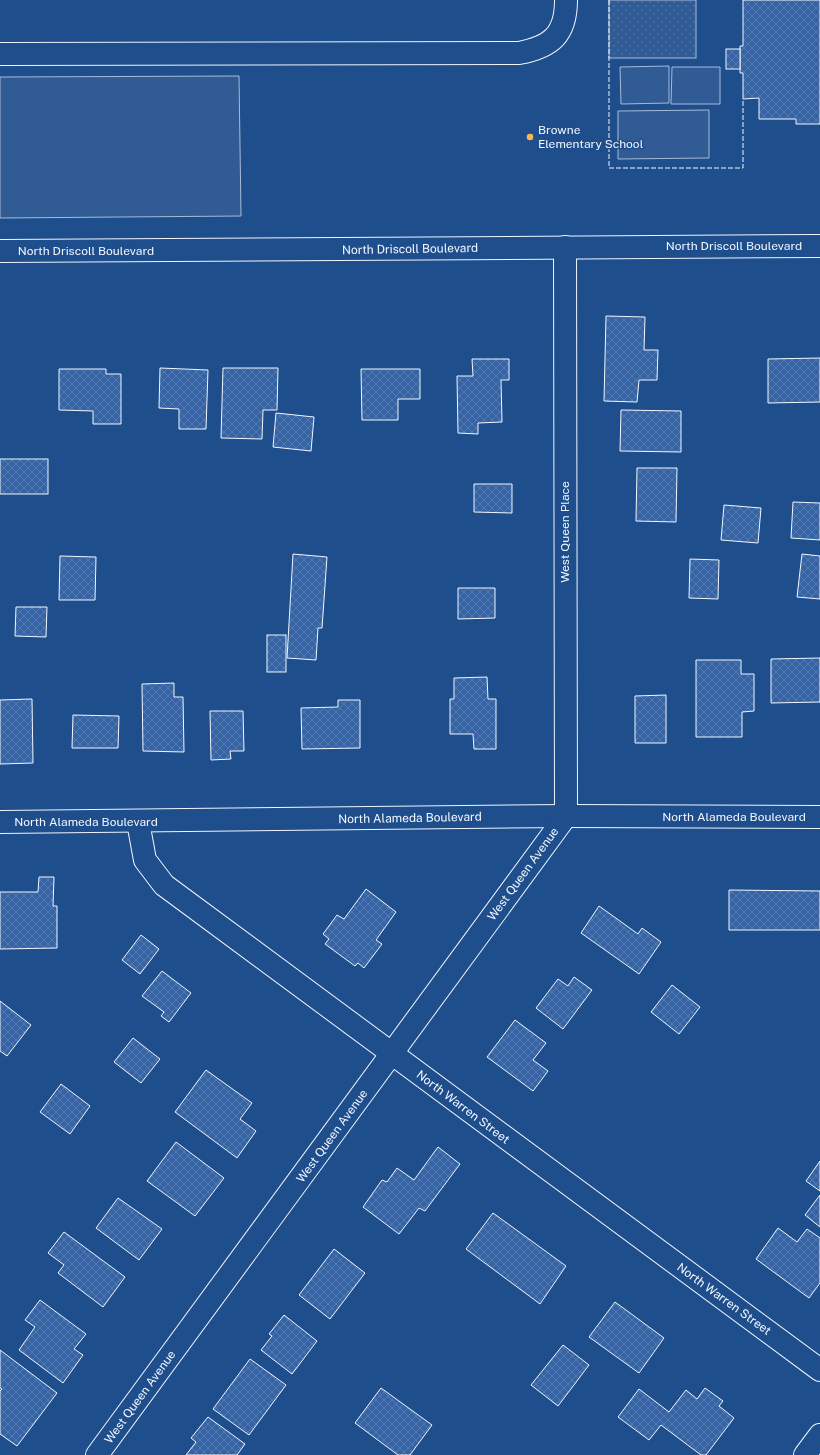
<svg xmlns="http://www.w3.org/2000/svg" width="820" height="1455" font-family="'Public Sans',sans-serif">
  <defs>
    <pattern id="park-dots" width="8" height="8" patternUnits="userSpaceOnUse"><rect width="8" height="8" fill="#305b95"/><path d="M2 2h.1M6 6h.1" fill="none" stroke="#4e73a5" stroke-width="1.8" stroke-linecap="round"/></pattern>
    <pattern id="building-cross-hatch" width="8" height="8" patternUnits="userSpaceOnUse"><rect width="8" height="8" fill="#3563a3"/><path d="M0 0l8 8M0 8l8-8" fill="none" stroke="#537ab1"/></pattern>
  </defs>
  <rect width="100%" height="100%" fill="#1f4e8c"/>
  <!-- grass -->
  <g fill="#305b95" stroke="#a8bbd7">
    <path d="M 669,66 L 669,103 L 621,104 L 620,67 Z"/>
    <path d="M 672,67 L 720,67 L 720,104 L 671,104 Z"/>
    <path d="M 239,76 L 241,216 L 0,218 L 0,77 Z"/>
    <path d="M 709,110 L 709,158 L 618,159 L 618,111 Z"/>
  </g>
  <!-- park -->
  <rect fill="url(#park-dots)" stroke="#a8bbd7" x="609" y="0" width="87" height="58"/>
  <!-- building -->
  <g fill="url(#building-cross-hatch)" stroke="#f2f6ff">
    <path d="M 743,0 L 820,0 L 820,124 L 796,124 L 796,119 L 759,119 L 759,98 L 743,99 L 743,73 L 740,73 L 740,46 L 743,46 Z"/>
    <rect x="726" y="49" width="14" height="20"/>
    <path d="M 606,316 L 645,317 L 644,350 L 658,350 L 657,380 L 639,380 L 637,402 L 604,401 Z"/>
    <path d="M 820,358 L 820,402 L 768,403 L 768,359 Z"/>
    <path d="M 472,359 L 509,359 L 509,380 L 501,380 L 502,422 L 478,423 L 478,434 L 458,433 L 457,376 L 473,376 Z"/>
    <path d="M 160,368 L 208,370 L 206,429 L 179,429 L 179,409 L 159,408 Z"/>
    <path d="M 223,368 L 278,368 L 277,410 L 263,410 L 262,439 L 221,438 Z"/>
    <path d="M 59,369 L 106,369 L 106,374 L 121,374 L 121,424 L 93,424 L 93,411 L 59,410 Z"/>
    <path d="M 361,369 L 420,369 L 420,399 L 398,399 L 398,420 L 362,420 Z"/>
    <path d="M 621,410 L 681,411 L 681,452 L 620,451 Z"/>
    <path d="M 276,413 L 314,417 L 311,451 L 273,447 Z"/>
    <rect x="0" y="459" width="48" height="35"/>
    <path d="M 637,468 L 677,468 L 676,522 L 636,521 Z"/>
    <path d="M 474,484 L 512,484 L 512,513 L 474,512 Z"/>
    <path d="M 793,502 L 820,503 L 820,540 L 791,538 Z"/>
    <path d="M 724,505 L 761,508 L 758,543 L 721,540 Z"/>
    <path d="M 293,554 L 327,557 L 322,628 L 318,628 L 316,660 L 287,658 Z"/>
    <path d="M 802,554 L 820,556 L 820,599 L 797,597 Z"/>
    <path d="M 60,556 L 96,557 L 95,600 L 59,600 Z"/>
    <path d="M 690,559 L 719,560 L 718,599 L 689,598 Z"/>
    <path d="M 458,588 L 495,588 L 495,618 L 458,619 Z"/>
    <path d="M 16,607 L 47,607 L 46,637 L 15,636 Z"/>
    <rect x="267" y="635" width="19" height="37"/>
    <path d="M 820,658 L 820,702 L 771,703 L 771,659 Z"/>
    <path d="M 696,660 L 741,660 L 741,674 L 754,674 L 754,711 L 742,712 L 742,737 L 696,737 Z"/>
    <path d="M 487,677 L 488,699 L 496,699 L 496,749 L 474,749 L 473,734 L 450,734 L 450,699 L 454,699 L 454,678 Z"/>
    <path d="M 174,683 L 174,697 L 183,697 L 184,752 L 143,751 L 142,684 Z"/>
    <path d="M 666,695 L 666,743 L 635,743 L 635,696 Z"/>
    <path d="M 32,699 L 33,763 L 0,764 L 0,700 Z"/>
    <path d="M 338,700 L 360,700 L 360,748 L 302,749 L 301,708 L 338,707 Z"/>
    <path d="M 210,711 L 243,711 L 244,751 L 230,751 L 231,759 L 211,760 Z"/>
    <path d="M 73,715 L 119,716 L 118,748 L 72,748 Z"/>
    <path d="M 39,877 L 54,877 L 53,906 L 57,906 L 57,948 L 0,949 L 0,892 L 38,892 Z"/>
    <path d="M 366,889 L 396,912 L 376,940 L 382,944 L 364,968 L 358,963 L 355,966 L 325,944 L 329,939 L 323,934 L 337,915 L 344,919 Z"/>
    <path d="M 729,890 L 820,891 L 820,930 L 729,930 Z"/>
    <path d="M 599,906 L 638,934 L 642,928 L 661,942 L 639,974 L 581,933 Z"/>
    <path d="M 141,935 L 159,949 L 140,974 L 122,960 Z"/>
    <path d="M 162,971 L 191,993 L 169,1022 L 161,1016 L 164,1012 L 142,996 Z"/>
    <path d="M 574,977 L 592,990 L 563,1029 L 536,1008 L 558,979 L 568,986 Z"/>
    <path d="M 672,985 L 700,1007 L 679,1034 L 651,1012 Z"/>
    <path d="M 0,1001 L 31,1025 L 7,1056 L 0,1051 Z"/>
    <path d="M 515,1020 L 546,1043 L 533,1060 L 548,1071 L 533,1091 L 487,1057 Z"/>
    <path d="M 133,1038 L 160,1059 L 141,1083 L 114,1062 Z"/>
    <path d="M 206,1070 L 252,1103 L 240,1119 L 256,1131 L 237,1158 L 175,1112 Z"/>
    <path d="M 61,1084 L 90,1106 L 70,1134 L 40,1112 Z"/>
    <path d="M 176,1142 L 224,1178 L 195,1216 L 147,1181 Z"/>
    <path d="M 438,1147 L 460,1164 L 425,1211 L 419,1208 L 399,1234 L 363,1207 L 382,1180 L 387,1182 L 397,1168 L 414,1180 Z"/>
    <path d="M 820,1161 L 820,1191 L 806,1181 Z"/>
    <path d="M 820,1195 L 820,1227 L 805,1215 Z"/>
    <path d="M 118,1198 L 162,1229 L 139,1260 L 96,1228 Z"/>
    <path d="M 493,1213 L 566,1266 L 540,1304 L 466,1249 Z"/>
    <path d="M 778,1228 L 797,1242 L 807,1229 L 820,1238 L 820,1283 L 809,1298 L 756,1259 Z"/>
    <path d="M 64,1232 L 125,1277 L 103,1307 L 58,1273 L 64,1265 L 48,1253 Z"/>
    <path d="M 334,1249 L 365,1273 L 330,1319 L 299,1295 Z"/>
    <path d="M 40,1300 L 86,1334 L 74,1349 L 83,1355 L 63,1383 L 19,1350 L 35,1327 L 25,1320 Z"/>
    <path d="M 615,1302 L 664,1338 L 639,1373 L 589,1337 Z"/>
    <path d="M 284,1315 L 317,1341 L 292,1374 L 261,1350 L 272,1336 L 269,1334 Z"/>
    <path d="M 563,1345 L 589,1365 L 558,1406 L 531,1385 Z"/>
    <path d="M 0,1350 L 57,1393 L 17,1446 L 0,1434 L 0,1391 L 2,1389 L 0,1388 Z"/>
    <path d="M 250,1359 L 286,1385 L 249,1435 L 213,1409 Z"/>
    <path d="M 381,1388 L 432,1425 L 410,1455 L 398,1455 L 355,1423 Z"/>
    <path d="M 705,1388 L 723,1401 L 719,1406 L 734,1418 L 706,1455 L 701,1455 L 661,1425 L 649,1440 L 618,1417 L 639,1389 L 669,1412 L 686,1390 L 697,1399 Z"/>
    <path d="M 208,1417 L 245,1444 L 237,1455 L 186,1455 L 196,1442 L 191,1438 Z"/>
  </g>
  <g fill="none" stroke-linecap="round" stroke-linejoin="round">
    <defs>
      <g id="minor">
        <path d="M 0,54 L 519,53 C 551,47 566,35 566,0"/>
        <path d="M 0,822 L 566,816 L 820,817"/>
        <path d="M 138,822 L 145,860 L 164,885 L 820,1370"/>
        <path d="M 97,1455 L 566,816 L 565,247"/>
        <path d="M 805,1455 L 820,1435"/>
      </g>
      <path id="major" d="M 0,251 L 820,246"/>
    </defs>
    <!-- minor casing -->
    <use href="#minor" stroke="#f2f6ff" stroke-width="24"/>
    <!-- major casing -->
    <use href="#major" stroke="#f2f6ff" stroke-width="24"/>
    <!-- minor -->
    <use href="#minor" stroke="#1f4e8c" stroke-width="22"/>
    <!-- major -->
    <use href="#major" stroke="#1f4e8c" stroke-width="22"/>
    <!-- fence -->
    <path stroke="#f2f6ff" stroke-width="1" stroke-dasharray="5 2" stroke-linecap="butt" d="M 609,0 L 609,168 L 743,168 L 743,99"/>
  </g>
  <!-- markers -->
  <circle fill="#ffb74d" stroke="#1f4e8c" stroke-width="1.5" cx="530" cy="137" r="4"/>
  <g text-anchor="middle" stroke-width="3" stroke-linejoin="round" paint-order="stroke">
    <!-- poi labels -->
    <g font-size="12" fill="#f2f6ff" stroke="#1f4e8c" text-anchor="start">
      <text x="538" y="134">Browne<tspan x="538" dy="14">Elementary School</tspan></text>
    </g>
    <!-- street labels -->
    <g font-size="12" fill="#f2f6ff" stroke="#1f4e8c">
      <text x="734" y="250">North Driscoll Boulevard</text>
      <text transform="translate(410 249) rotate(-1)" y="4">North Driscoll Boulevard</text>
      <text x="86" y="255">North Driscoll Boulevard</text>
      <text transform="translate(565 532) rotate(-90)" y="4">West Queen Place</text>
      <text x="734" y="821">North Alameda Boulevard</text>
      <text transform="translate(410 818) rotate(-1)" y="4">North Alameda Boulevard</text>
      <text x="86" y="826">North Alameda Boulevard</text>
      <text transform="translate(523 874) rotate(-54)" y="4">West Queen Avenue</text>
      <text transform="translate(463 1107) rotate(37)" y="4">North Warren Street</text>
      <text transform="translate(332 1136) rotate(-54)" y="4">West Queen Avenue</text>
      <text transform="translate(724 1299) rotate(36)" y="4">North Warren Street</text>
      <text transform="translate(140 1397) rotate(-54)" y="4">West Queen Avenue</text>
    </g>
  </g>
</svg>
